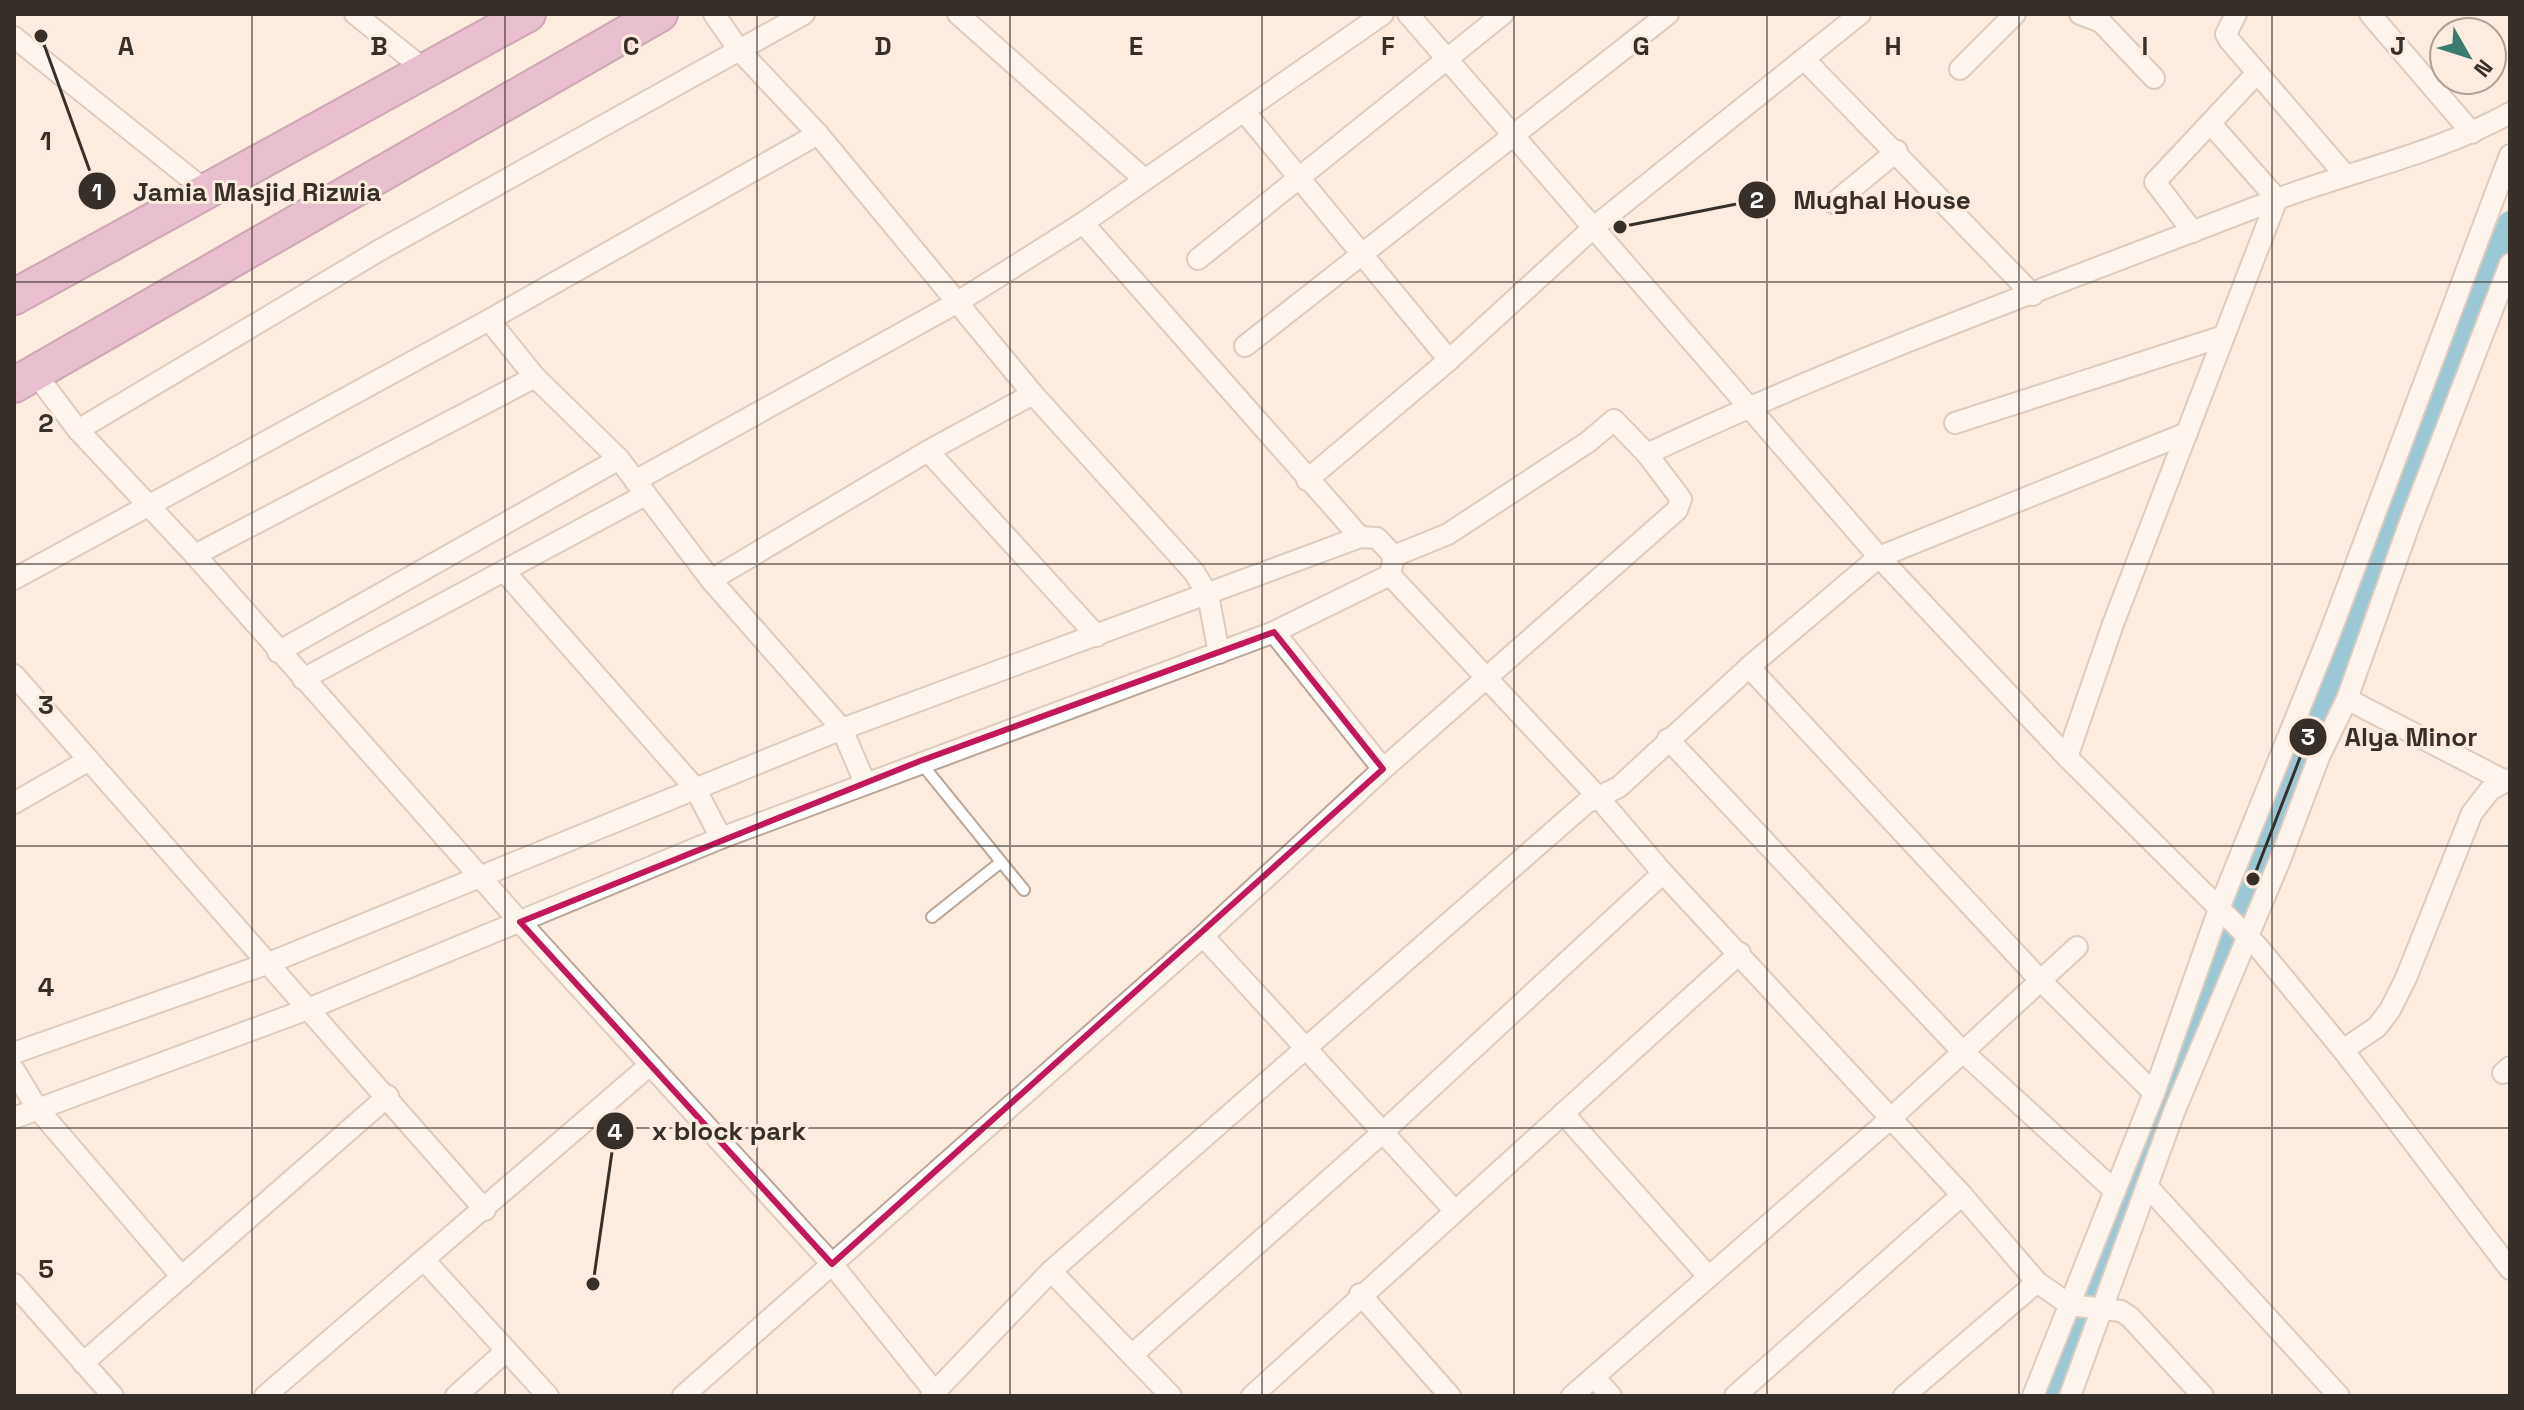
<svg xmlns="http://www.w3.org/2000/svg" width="2524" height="1410" font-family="'Space Grotesk',sans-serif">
  <rect width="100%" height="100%" fill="#fcebdf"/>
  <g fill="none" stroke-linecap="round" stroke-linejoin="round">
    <!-- canal -->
    <path stroke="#299eca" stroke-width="24" d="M 2052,1396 L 2510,223"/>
    <defs>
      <g id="service">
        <path d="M 921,763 L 1024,890"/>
        <path d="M 932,917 L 1001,862"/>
      </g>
      <g id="minor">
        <path d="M 355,14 L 425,70"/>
        <path d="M 714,14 L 739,50 L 818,134 L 1033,394 L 1194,572 L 1208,595 L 1219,653"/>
        <path d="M 958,14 L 1144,179"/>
        <path d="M 1408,14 L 1879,557 L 2067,757 L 2258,947 L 2343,1050 L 2510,1269"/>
        <path d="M 2080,14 L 2101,22 L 2154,78"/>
        <path d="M 2236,14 L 2226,34 L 2230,41 L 2346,176"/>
        <path d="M 2370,14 L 2472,133"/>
        <path d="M 14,37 L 206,191"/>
        <path d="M 1804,59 L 2033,295"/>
        <path d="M 1960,69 L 2015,14"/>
        <path d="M 1244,111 L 1449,360"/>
        <path d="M 1834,203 L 1897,151"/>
        <path d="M 1083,223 L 1360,537"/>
        <path d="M 2193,232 L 2155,182 L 2257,73"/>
        <path d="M 1198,259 L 1503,14"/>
        <path d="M 489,320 L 535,377 L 619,459 L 711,580 L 842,729 L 865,783"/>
        <path d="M 1245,346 L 1668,14"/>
        <path d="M 35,373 L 78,430 L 195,555 L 520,922 L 832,1264 L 938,1396"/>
        <path d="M 1955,423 L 2224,336"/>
        <path d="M 78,430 L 380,250 L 804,14"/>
        <path d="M 928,451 L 1097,636"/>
        <path d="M 1647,454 C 1850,358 2063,282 2272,201 C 2351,171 2436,154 2510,113"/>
        <path d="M 1307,480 L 1449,360 L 1594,227 L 1860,14"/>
        <path d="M 635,481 L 958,302 L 1083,223 L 1383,14"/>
        <path d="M 195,555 L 535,377"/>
        <path d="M 504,571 L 695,788 L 721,838"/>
        <path d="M 1390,575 L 1598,797 L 1663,873 L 1962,1195 L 2037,1282 L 2070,1305 L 2121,1311 L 2130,1317 L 2203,1396"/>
        <path d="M 14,579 L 489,320 L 818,134"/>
        <path d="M 711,580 L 928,451 L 1033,394"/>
        <path d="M 1274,632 L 1383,769"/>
        <path d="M 278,652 L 619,459"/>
        <path d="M 1749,667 L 2040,980 L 2154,1093"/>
        <path d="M 14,675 L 485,1210"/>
        <path d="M 303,679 L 645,495"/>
        <path d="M 2347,699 L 2505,781"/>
        <path d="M 1668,739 L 1962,1051 L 2115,1191"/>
        <path d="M 2067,757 L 2113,624 L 2277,199 L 2211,124"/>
        <path d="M 14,803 L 89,760"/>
        <path d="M 1203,936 L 1454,1210"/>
        <path d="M 2343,1050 L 2377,1027 L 2390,1010 L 2406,978 L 2472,813 L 2490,790 L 2510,779"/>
        <path d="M 14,1053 L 269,963 L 842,729 L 1360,537 L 1377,538 L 1394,556 L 1390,575 L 1274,632 L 721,838 L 308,1009 L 14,1118"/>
        <path d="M 14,1070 L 37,1108 L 182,1277"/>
        <path d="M 2503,1073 L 2510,1067"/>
        <path d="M 1563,1113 L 1708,1276"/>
        <path d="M 2147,1186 L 2339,1396"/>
        <path d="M 425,1261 L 548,1396"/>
        <path d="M 1051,1271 L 1171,1396"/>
        <path d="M 14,1284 L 113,1396"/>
        <path d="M 1360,1294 L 1450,1396"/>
        <path d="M 1133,1354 L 1382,1133 L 1663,873"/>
        <path d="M 83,1363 L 388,1096"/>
        <path d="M 1594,1377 L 1611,1396"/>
        <path d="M 265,1396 L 650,1065"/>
        <path d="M 456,1396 L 506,1351"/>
        <path d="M 683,1396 L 1203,936 L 1383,769 L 1677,510 L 1681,499 L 1647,454 L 1614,420 L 1588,442 L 1448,534 L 1394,556"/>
        <path d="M 931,1396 L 1051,1271 L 1586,803 L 1619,787 L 1749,667 L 1879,557 L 2187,433"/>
        <path d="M 1252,1396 L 1740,953"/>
        <path d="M 1572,1396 L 1890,1119 L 2077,947"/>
        <path d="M 1735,1396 L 1962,1195"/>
        <path d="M 1904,1396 L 2037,1282"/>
        <path d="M 2033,1396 L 2154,1093 L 2220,906 L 2330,633 L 2510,155"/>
        <path d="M 2070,1396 L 2174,1112 L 2280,860 L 2319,757 L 2347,699 L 2409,525 L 2510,264"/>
      </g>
      <g id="trunk">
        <path d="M 14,297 L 528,14"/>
        <path d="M 14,385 L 660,14"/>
      </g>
    </defs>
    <!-- service casing -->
    <use href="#service" stroke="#b9a697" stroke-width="14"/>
    <!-- minor casing -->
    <use href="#minor" stroke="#b9a697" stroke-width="24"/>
    <!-- trunk casing -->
    <use href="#trunk" stroke="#95557e" stroke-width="38"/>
    <!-- service -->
    <use href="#service" stroke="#fff" stroke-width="10"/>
    <!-- minor -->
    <use href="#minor" stroke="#fff" stroke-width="20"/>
    <!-- trunk -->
    <use href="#trunk" stroke="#d288bc" stroke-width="34"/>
  </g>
  <!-- marked area -->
  <path d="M0 0H2524V1410H0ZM 1274,632 L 1383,769 L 832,1264 L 520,922 L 920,761 Z" fill="#fcebdf" fill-opacity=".55" fill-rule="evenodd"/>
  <path fill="none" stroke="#c2185b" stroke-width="6" stroke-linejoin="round" d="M 1274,632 L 1383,769 L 832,1264 L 520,922 L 920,761 Z"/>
  <!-- grid -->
  <path fill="none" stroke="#372f29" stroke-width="2" stroke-opacity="0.55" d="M 252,14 L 252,1396M 505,14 L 505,1396M 757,14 L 757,1396M 1010,14 L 1010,1396M 1262,14 L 1262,1396M 1514,14 L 1514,1396M 1767,14 L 1767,1396M 2019,14 L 2019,1396M 2272,14 L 2272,1396M 14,282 L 2510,282M 14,564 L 2510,564M 14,846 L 2510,846M 14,1128 L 2510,1128"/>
  <g font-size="26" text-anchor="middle" font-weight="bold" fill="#372f29" stroke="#fcebdf" stroke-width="6" stroke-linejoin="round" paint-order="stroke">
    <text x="126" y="55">A</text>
    <text x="379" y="55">B</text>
    <text x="631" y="55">C</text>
    <text x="883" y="55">D</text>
    <text x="1136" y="55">E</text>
    <text x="1388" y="55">F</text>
    <text x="1641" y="55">G</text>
    <text x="1893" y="55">H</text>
    <text x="2145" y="55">I</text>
    <text x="2398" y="55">J</text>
    <text x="46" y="150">1</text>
    <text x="46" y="432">2</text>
    <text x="46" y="714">3</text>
    <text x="46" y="996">4</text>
    <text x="46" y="1278">5</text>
  </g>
  <!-- callouts -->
  <path fill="none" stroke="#372f29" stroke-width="3" d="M41 36L97 191M1620 227L1757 200M2253 879L2308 737M593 1284L615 1131"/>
  <g fill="#372f29" stroke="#fcebdf" stroke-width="3">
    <circle cx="41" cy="36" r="8"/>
    <circle cx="1620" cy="227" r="8"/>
    <circle cx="2253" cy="879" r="8"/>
    <circle cx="593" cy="1284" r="8"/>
    <circle cx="97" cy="191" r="20"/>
    <circle cx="1757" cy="200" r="20"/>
    <circle cx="2308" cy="737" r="20"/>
    <circle cx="615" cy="1131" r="20"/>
  </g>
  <g font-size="24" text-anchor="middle" font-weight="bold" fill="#fff">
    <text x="97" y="200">1</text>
    <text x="1757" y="208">2</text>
    <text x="2308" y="745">3</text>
    <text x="615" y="1140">4</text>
  </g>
  <g font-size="26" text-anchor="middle" font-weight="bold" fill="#372f29" stroke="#fcebdf" stroke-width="6" stroke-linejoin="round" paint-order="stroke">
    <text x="257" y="201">Jamia Masjid Rizwia</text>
    <text x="1882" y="209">Mughal House</text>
    <text x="2411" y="746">Alya Minor</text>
    <text x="729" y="1140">x block park</text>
  </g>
  <!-- border -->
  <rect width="2524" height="1410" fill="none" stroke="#372f29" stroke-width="32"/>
  <!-- north arrow -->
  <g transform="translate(2468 56) rotate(129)"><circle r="38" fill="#fcebdf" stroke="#ada096" stroke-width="2"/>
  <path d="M0-6L14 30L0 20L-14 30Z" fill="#3a7d6f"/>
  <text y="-12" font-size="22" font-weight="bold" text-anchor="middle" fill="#372f29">N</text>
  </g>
</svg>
